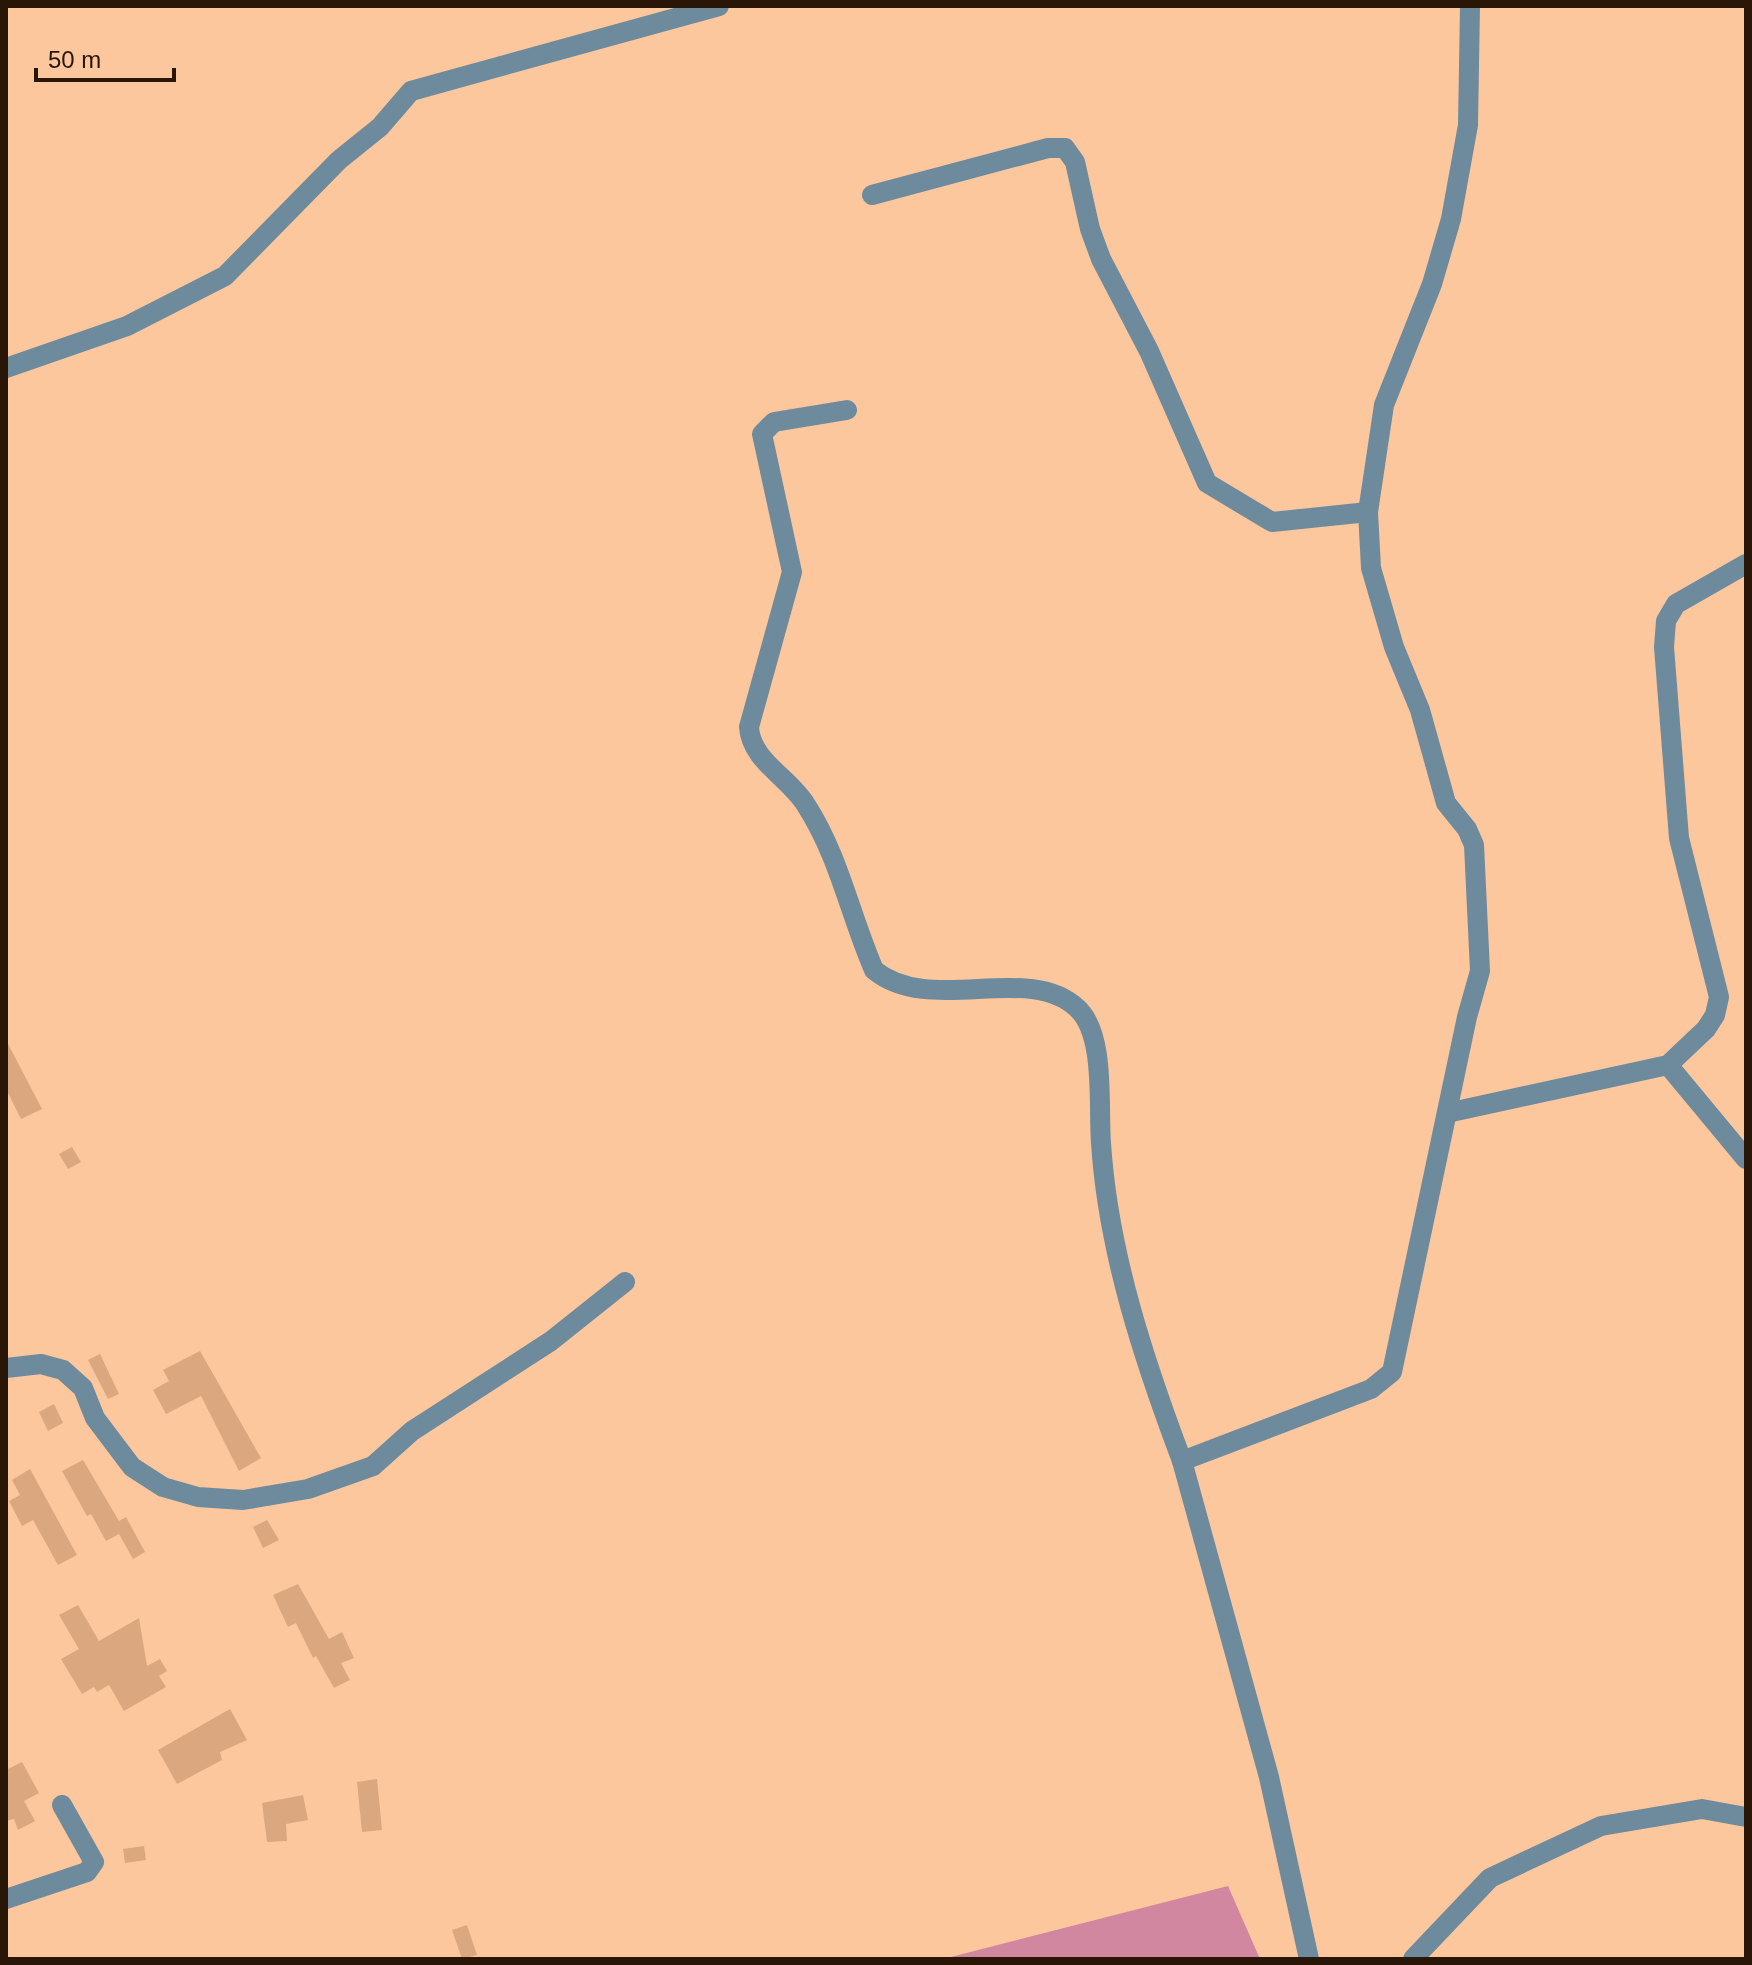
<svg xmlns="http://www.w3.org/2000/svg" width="1752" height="1965" font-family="Helvetica,sans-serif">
  <rect width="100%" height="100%" fill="#fdc79e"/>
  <!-- forest -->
  <path fill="#d0879f" d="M 1228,1886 L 1260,1959 L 947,1958 Z"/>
  <!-- building -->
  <g fill="#dba77f">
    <path d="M 6,1040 L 42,1109 L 21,1119 L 6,1089 Z"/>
    <path d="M 72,1147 L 81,1162 L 68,1169 L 59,1154 Z"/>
    <path d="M 200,1351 L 261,1458 L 239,1471 L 201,1396 L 166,1414 L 153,1390 L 169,1381 L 163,1370 Z"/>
    <path d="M 100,1354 L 119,1394 L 108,1399 L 88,1360 Z"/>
    <path d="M 54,1404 L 63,1423 L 48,1431 L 39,1412 Z"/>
    <path d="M 83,1460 L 119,1521 L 126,1517 L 145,1552 L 133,1559 L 119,1534 L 106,1541 L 91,1514 L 87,1516 L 62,1471 Z"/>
    <path d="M 30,1469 L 77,1555 L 58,1565 L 33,1520 L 22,1526 L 9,1501 L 20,1495 L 12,1480 Z"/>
    <path d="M 267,1520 L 279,1540 L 263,1548 L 253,1527 Z"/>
    <path d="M 298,1584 L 329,1639 L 342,1632 L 354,1658 L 341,1663 L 350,1680 L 334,1688 L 316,1656 L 313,1658 L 296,1623 L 288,1627 L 273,1595 Z"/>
    <path d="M 78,1605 L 99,1641 L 139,1618 L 147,1666 L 160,1659 L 167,1671 L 159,1676 L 166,1687 L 124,1711 L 109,1685 L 97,1692 L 94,1687 L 82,1694 L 61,1659 L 79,1649 L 59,1615 Z"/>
    <path d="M 230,1709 L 247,1740 L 220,1752 L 222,1760 L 177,1784 L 158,1750 Z"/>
    <path d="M 22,1762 L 39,1793 L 24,1801 L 35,1821 L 18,1830 L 14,1819 L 6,1821 L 6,1770 Z"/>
    <path d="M 377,1779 L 382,1830 L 362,1832 L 357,1782 Z"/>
    <path d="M 303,1795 L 308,1820 L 286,1824 L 287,1841 L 267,1842 L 262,1803 Z"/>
    <path d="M 144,1846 L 146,1860 L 125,1863 L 123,1849 Z"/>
    <path d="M 467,1925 L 477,1955 L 462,1959 L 452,1930 Z"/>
  </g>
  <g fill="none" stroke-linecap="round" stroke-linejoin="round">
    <!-- minor -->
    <g stroke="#6e8a9d" stroke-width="20">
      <path d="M 872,195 L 1048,148 L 1065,148 L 1075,162 L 1090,229 L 1101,259 L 1149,351 L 1207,483 L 1272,522 L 1368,512"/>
      <path d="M 6,368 L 127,326 L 225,276 L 339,160 L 380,127 L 411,91 L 719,6"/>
      <path d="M 847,410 L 774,422 L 762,434 L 792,572 L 749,727 C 751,761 790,778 806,805 C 839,856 850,915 874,970 C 930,1016 1028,962 1077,1008 C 1106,1034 1098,1106 1101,1143 C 1108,1252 1144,1360 1182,1461"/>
      <path d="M 1668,1065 L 1746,1159"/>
      <path d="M 1447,1113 L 1668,1065 L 1706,1029 L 1715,1015 L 1719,997 L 1679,838 L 1664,647 L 1666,621 L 1676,604 L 1746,564"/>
      <path d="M 6,1368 L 41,1364 L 63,1370 L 83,1388 L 95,1418 L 132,1467 L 163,1487 L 198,1497 L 243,1500 L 308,1489 L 373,1466 L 412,1431 L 551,1341 L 625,1282"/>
      <path d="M 6,1899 L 87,1872 L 94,1862 L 62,1805"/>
      <path d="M 1309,1959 L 1269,1777 L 1182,1461 L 1371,1389 L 1392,1372 L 1467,1017 L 1480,971 L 1474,845 L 1467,829 L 1446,803 L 1420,710 L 1394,647 L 1371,568 L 1368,512 L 1384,405 L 1432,284 L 1451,219 L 1468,125 L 1470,6"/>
      <path d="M 1413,1959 L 1490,1878 L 1601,1826 L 1702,1809 L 1746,1817"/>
    </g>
  </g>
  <!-- border -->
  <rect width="1752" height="1965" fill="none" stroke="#291606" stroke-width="16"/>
  <!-- scale -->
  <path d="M36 68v12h138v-12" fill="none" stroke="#291606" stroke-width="4"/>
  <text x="48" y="68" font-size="24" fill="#291606" stroke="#fdc79e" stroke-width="6" paint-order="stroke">50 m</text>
</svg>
